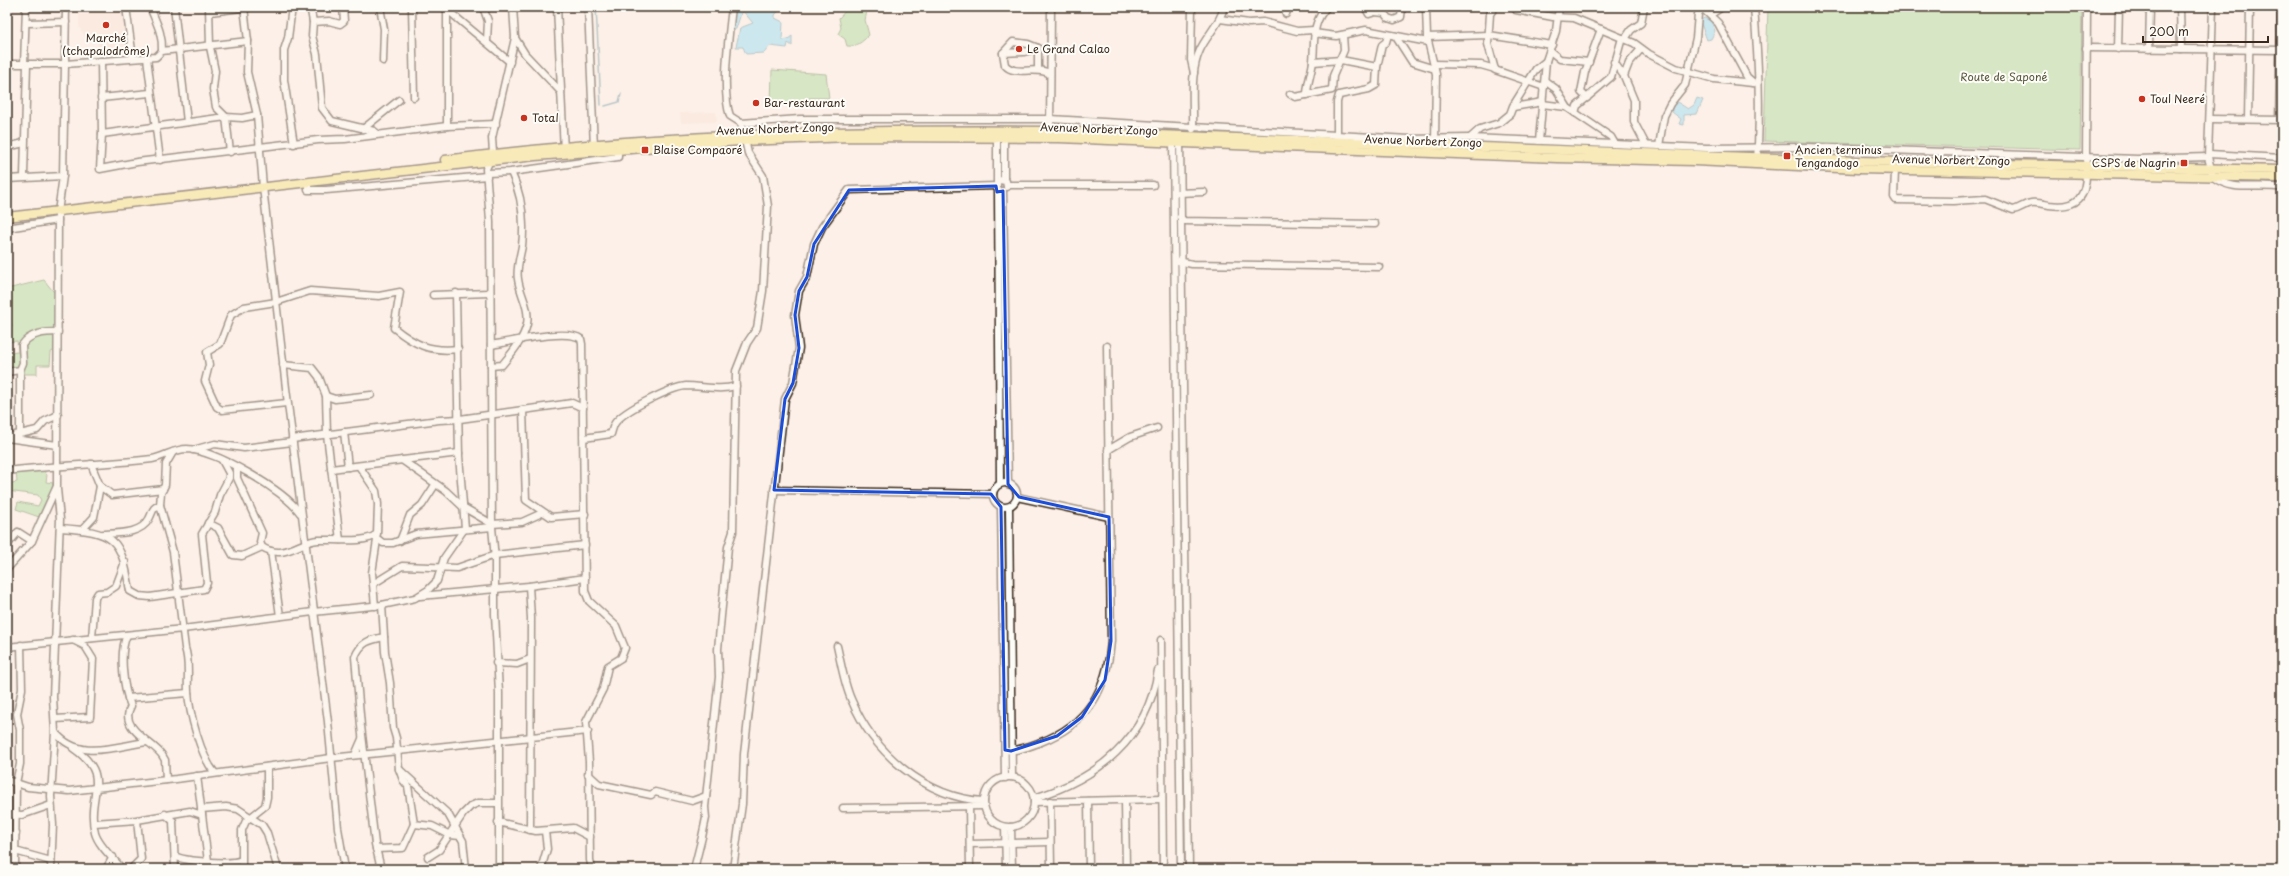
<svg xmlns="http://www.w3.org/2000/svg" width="2289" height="876" font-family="'Playpen Sans',sans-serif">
  <rect width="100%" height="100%" fill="#fcf0e8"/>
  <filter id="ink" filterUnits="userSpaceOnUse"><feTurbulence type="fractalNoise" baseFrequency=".025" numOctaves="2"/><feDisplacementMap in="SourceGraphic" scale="8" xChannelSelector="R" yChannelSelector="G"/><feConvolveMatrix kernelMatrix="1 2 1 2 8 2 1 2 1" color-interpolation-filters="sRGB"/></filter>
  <g filter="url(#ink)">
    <!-- built -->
    <g fill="#fbe2d7">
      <path d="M 90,7 L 124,7 L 128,54 L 114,54 L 111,50 L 99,50 L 97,39 L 87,40 L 79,27 L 79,14 L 90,14 Z"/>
      <path d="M 716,112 L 717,122 L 681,123 L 680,113 Z"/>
    </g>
    <!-- green -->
    <g fill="#aada9a" stroke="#72825c">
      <path d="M 849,7 L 868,7 L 865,20 L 869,35 C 862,42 857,47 847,46 L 845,39 L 838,34 L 841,28 L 839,18 Z"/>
      <path d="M 1768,7 L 2082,7 L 2080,150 L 1764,141 Z"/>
      <path d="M 772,70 L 826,74 L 829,98 L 809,98 L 808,105 L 771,105 Z"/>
      <path d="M 44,280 L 57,296 L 55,350 L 51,352 L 50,365 L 37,365 L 37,374 L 24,374 L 21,367 L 10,369 L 7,353 L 18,352 L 17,341 L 7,342 L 7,335 L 12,325 L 7,306 L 7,289 Z"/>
      <path d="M 39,466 L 47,475 L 46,482 L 53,483 L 52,490 L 42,518 L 16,509 L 18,502 L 38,506 L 41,500 L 38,495 L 7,491 L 7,484 L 17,482 L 16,471 Z"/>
    </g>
    <!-- water -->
    <g fill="#94dbf6" stroke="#7094a0">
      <path d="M 735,7 L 782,7 L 775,15 L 775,18 L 783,22 L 782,40 L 788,39 L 792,36 L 792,46 L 788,43 L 787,48 L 770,46 L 764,53 L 746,54 L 743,47 L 736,47 L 740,28 L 753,23 L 742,10 L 736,29 L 732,30 Z"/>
      <path d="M 1704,18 L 1711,21 L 1715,31 L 1711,39 L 1707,40 L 1700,21 Z"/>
      <path d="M 1697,98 L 1703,100 L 1697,114 L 1684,115 L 1684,125 L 1679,124 L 1681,119 L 1672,112 L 1671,104 L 1674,100 L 1688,109 L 1694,105 Z"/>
    </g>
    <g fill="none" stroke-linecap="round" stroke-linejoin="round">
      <!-- stream -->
      <g stroke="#7094a0" stroke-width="1.5">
        <path d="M 596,7 L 601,105"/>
        <path d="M 605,106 L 619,102 L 621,94"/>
      </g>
      <defs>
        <g id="minor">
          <path d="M 126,7 L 133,58"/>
          <path d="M 150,7 C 156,22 163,34 162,51"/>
          <path d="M 174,7 L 187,122"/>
          <path d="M 209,7 L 210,47 L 215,71 L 213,89 L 216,107 L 226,117 L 230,152"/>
          <path d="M 244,7 L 248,41 L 247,72 L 257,115 L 263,187 L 286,388 L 328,722 L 338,828 L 345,869"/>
          <path d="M 292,7 L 288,38 L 284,50 L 284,80 L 294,144"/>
          <path d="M 305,7 L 311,11 L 313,22 L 329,21 L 340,24 L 344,21 L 343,7"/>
          <path d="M 380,7 L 384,29 L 383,61"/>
          <path d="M 412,7 L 414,97"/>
          <path d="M 483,7 L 488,21 L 487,41"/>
          <path d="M 557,7 L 564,151"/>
          <path d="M 588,7 L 594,147"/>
          <path d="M 732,7 C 729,35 721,90 730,116 L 741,123 L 800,119 L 1050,119 L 1409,139 L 1470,138 L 1707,148 L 1807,147 L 2137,159 L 2208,157"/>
          <path d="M 1192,7 L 1191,60 L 1194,73"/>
          <path d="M 1365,7 L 1369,14 L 1375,12 L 1377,7"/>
          <path d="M 1426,7 L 1427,37 L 1436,74 L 1435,142"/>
          <path d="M 1495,7 L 1490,14 L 1488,44 L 1495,70 L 1544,87"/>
          <path d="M 1515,7 L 1516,10 L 1553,17 L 1574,18 L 1634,43 L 1649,54 L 1676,68 L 1714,79 L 1753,83"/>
          <path d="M 1701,7 L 1718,23 L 1747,77 L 1754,83"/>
          <path d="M 1754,7 C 1758,58 1761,109 1757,160"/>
          <path d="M 2180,7 L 2181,49"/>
          <path d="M 2213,7 L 2208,157 L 2213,177 C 2234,193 2259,183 2282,188"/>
          <path d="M 445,8 L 510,62"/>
          <path d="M 210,12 L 249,7"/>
          <path d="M 1375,12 L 1384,13 L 1388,18 L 1394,20 L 1401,17 L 1402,7"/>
          <path d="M 1286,14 L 1288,7"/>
          <path d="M 1710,15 L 1722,7"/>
          <path d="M 1220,19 L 1249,23 L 1263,22 L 1297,31 L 1314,30"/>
          <path d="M 313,22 L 312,36 L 317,54 L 322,108 L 332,121 L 374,131 L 378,134"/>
          <path d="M 27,23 L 66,22"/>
          <path d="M 1314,33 L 1336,36 L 1366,30 L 1428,42"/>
          <path d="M 1396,37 L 1412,62 L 1435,69"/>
          <path d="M 1427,37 L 1489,35 L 1552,45"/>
          <path d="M 515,38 L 525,54 L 561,92"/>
          <path d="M 1625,39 L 1631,30 L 1641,23 L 1644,7"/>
          <path d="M 1038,48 L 1028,44 L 1013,42 L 1003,53 L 1005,65 C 1015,77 1038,65 1050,74"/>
          <path d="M 2086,48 L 2282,50"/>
          <path d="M 1641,49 L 1629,63 L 1624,76 L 1634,100 L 1634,122 L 1646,145"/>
          <path d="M 2118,49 L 2119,7"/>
          <path d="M 2149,49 L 2150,7"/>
          <path d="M 1550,51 L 1560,59 L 1589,62"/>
          <path d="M 1003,53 L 1024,52 L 1038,48"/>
          <path d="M 147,58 L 160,160"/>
          <path d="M 101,61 L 102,134 L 100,169 L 137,162 L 318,140 L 345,139 L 447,126 L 496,124"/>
          <path d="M 1313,62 L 1341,60 L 1377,67 L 1382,45 L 1386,42 L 1388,35"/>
          <path d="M 1614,62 L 1624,76"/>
          <path d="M 7,64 L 65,64 L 156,57 L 162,51 L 248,41"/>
          <path d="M 24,64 L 26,7"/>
          <path d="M 1434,64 L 1481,65 L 1495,69"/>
          <path d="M 1038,70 L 1038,48"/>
          <path d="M 1545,81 L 1556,89 L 1568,108 L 1611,137 L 1615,144"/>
          <path d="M 1290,94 L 1295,97 L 1332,90 L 1333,76 L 1344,50 L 1343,35"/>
          <path d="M 1307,95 C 1307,83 1312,72 1313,61 C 1315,41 1311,23 1327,7"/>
          <path d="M 101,98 L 150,93"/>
          <path d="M 1587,98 L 1581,92 L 1585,72 L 1601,29"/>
          <path d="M 1542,104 L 1566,107"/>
          <path d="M 1513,107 L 1543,102"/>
          <path d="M 1575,113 L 1577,106 L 1611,77 L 1622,38"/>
          <path d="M 2210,119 L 2282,120"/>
          <path d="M 2248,119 L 2250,7"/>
          <path d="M 2279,120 L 2281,7"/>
          <path d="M 447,126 L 447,7"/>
          <path d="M 363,129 L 399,100"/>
          <path d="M 1193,129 C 1194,105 1189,73 1200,50 C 1207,35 1220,24 1224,7"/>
          <path d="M 1050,131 L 1051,7"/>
          <path d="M 102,134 L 226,117 L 242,118 L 257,115"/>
          <path d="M 1004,134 L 1004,180"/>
          <path d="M 1337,137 L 1337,102 L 1339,95 L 1369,89 L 1376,85 L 1377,67"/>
          <path d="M 1470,138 L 1480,129 L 1499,123 L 1510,114 L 1513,106 L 1536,69 L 1546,61"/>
          <path d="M 1180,139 L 1189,869"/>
          <path d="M 1173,140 L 1181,869"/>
          <path d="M 1539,141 L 1546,61 L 1556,31 L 1559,7"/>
          <path d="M 1659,146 L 1664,116 L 1670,104 L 1685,85 L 1696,38 L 1698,14 L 1702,9"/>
          <path d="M 7,147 L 24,143"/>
          <path d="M 2209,154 L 2282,158"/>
          <path d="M 2086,160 L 2087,7"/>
          <path d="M 1895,170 L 1894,197 L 1896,200 L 1953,201 L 1985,199 L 2013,210 C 2020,209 2024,204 2031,203 C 2036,202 2044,204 2049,205 C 2078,209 2087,197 2086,169"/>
          <path d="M 487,173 L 511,172 L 618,157 L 618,149"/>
          <path d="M 24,176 L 27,64"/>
          <path d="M 7,179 L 63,176"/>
          <path d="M 998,180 L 1006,181 L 1007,187"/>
          <path d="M 308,182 L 308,190 L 326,190 L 487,176"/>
          <path d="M 1007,185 L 1153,185"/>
          <path d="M 997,188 L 997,134"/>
          <path d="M 998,190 L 1000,484"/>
          <path d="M 1003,191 L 1008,484"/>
          <path d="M 1177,193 L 1204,192"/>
          <path d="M 1180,217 L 1184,221 L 1375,224"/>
          <path d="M 7,228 L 58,220"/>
          <path d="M 1178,261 L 1192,264 L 1379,267"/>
          <path d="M 433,295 L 489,293"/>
          <path d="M 491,345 C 510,342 567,328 581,339 L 582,344 L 585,591 L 589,601 L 616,626 L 625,648 L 621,658 L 608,666 L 603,689 L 586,722 L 589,762 L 590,860 L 592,869"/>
          <path d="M 283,365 L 312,368 L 319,377 L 326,396 L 327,435 L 340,540"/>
          <path d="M 491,366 L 502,365 C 511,354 524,339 527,324 C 530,307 520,295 518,279 C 516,269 520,257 522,246 C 525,220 522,195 511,172"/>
          <path d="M 7,372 L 20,370 L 23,363 L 22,345 C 30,333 45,332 58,332"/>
          <path d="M 326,396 L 335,399 L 371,395"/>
          <path d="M 287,403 L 222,410 L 217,407 L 205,381 L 209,365 L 207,352 L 220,344 L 231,315 L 244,307 L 276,302 L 310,291 L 379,296 L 400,292 L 394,328 C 415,345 430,352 458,349"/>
          <path d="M 523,410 L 526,500 L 551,517 L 585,514"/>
          <path d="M 344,432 L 348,467"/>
          <path d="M 20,433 L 20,370"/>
          <path d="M 7,437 L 37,430 L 45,421 L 58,415"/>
          <path d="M 7,438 L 57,445"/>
          <path d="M 584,438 L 611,434 C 612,431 613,426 615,423 C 624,410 672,387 686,386 C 703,386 720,391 736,386"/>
          <path d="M 292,439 L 439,420 L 460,419 L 572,403 L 583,408"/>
          <path d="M 193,450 L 215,444 L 244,448 L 292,442"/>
          <path d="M 1108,450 L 1130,437 L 1157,428"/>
          <path d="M 173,452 L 166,464 L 165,485 L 161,493 L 160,505 L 173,552 L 185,648 C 190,663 187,675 188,691 C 189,713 201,757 215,773"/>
          <path d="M 402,460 L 446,491 L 463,507 L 492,524 L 522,522 L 542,513"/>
          <path d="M 91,464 L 100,486 L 112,495 L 163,489"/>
          <path d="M 237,468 L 237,478 L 262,533 L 260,542 L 262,547 C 285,561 299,541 318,540 C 333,539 366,544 377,534 L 378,504 L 376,491 L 359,466"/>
          <path d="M 331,469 L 459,453"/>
          <path d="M 7,471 C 55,465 104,465 152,459 C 164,457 174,449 187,449 C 215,450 284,490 300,513"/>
          <circle cx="1005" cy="495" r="12"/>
          <path d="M 774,490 L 993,494"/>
          <path d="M 1017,497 L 1109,517"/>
          <path d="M 1001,507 L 1005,778"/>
          <path d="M 1009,507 L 1012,777"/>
          <path d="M 208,523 L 218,528 L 233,555 L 242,556 L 262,547"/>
          <path d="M 60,528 C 114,532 121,536 130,591 L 139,596 L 150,597 L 204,589 L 207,583 L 202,534 L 215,512 L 220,495 L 229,478 L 229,473 L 222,460"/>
          <path d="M 82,530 L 94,517 L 100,486"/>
          <path d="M 103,534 C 119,533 141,534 149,519 C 153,512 152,507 160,505"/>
          <path d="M 374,536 L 383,543 L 393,543 L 416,534 L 492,527"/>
          <path d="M 400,541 L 410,515 L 422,505 L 435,485"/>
          <path d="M 7,545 L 18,532 L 32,541"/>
          <path d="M 271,551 L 280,616"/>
          <path d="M 7,569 L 32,541 L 57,486 L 58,212 L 63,176 L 66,7"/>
          <path d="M 373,584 L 402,566 L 457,568 L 495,555 L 585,545"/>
          <path d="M 529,586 L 531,618 L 530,830"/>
          <path d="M 420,596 L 529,586 L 585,578"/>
          <path d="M 382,605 L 385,652 L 390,683 L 393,728 L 396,738 L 399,769 L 403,780 L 408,786 L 414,824 L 432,826 L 450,835 L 460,836"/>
          <path d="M 375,606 L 372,573 L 377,540"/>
          <path d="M 127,635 C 119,652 123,688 131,706 C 118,728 152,741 162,755 L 165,760 L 166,780"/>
          <path d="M 92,638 L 95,598 L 98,593 L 107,592 L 116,586 L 125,562"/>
          <path d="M 1161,640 L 1163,869"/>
          <path d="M 837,646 C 841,663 844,683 851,699 C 873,752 925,798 984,801"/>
          <path d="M 7,647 L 183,629 L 313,612 L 382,605 L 415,598 L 428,590 L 437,581 L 444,558 L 465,528 L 459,456 L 456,293"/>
          <path d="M 496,663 L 517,664 L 530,659"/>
          <path d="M 128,698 L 188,693"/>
          <path d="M 55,719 L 90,717 L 93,659 L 85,646 L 73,640"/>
          <path d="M 55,732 C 79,762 115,746 147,742"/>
          <path d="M 73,748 C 115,777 85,794 95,833 C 98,845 114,859 122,869"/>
          <path d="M 1005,750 C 1016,752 1030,746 1041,742 C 1088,724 1107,690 1111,641 L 1107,346"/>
          <path d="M 355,755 L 362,739"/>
          <path d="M 399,769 L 448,814 L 463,841 L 466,869"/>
          <path d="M 588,774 L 599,784 L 651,795 L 655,792 L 692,801 L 706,796"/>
          <path d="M 197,776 L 209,869"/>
          <circle cx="1009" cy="802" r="25"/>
          <path d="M 7,780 L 28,787 L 69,791 L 176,779 L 331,758 L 588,731"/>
          <path d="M 1034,798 C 1097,779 1148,739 1158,670"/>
          <path d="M 1125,800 L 1126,869"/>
          <path d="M 1050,801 L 1051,869"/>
          <path d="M 1088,801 L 1089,869"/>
          <path d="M 1034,802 L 1162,799"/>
          <path d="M 969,806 L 970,869"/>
          <path d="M 843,808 L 984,806"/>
          <path d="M 201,809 L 226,807 L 238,809 L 262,825 L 267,833 L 278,869"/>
          <path d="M 7,814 L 22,815 L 51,805"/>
          <path d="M 165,814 L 173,821 L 175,869"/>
          <path d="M 498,822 L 536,831 L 573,828 L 590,837"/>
          <path d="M 94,823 L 137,820 L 190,811 L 202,815"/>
          <path d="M 1005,827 L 1006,869"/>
          <path d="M 1011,827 L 1012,869"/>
          <path d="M 7,839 L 16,833"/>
          <path d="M 970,844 L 1050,842"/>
          <path d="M 7,846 L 15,849"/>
          <path d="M 376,849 L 403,848 L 414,824"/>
          <path d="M 15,851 L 51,861"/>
          <path d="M 175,856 C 182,861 232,865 241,860"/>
          <path d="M 428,857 L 439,850 L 463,814 L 471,806 L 478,803 L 498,803"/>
          <path d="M 15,869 L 16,783 L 20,764 L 20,730 L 17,714 L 22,689 L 21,645"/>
          <path d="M 51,869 L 53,825 L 51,796 L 55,732 L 53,697 L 60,519 L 57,489"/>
          <path d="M 106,869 L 113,857"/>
          <path d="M 131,869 L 141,859 L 137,820"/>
          <path d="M 242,869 L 242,830 L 246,821 L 265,806 L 267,797 L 267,767"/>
          <path d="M 381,869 L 375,844 L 361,726 L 355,657 C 361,642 369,640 384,637"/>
          <path d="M 499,869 L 499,693 L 495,614 L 495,559 L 492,527 L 490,221 L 486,169 L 493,153 L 492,138 L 515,38 L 513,7"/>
          <path d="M 541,869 L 547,849 L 545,831"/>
          <path d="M 694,869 L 702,837 L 706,818 L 705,807 L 719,677 L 718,649 L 721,616 L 728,547 L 733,532 L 736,371 L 747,343 L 757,328 L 763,291 L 768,206 L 763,176 L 748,153 L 741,123"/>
          <path d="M 733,869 L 742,804 L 744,754 L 785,399 L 793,383 L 799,348 L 795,315 L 799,291 L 807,277 L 814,244 L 822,227 L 849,190 L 996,186"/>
        </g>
        <g id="major">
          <path d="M 445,160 C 646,134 848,129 1050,131 L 1858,161 L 2282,170"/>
          <path d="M 7,217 L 535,156 L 740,141 L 851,137 L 1059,138 L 1557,158 L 1695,161 L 1858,169 L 2282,178"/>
        </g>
      </defs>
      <!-- minor casing -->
      <use href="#minor" stroke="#3b2a1e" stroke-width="9"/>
      <!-- major casing -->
      <use href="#major" stroke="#3b2a1e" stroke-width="11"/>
      <!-- minor -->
      <use href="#minor" stroke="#fdfcf7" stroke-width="6"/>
      <!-- major -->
      <use href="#major" stroke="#f7e281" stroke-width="8"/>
    </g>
  </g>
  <!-- marked area -->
  <path d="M0 0H2289V876H0ZM 996,186 L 997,192 L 1003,191 L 1008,484 L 1019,497 L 1109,517 L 1111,641 L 1105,680 L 1082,717 L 1057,736 L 1011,751 L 1005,750 L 1001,507 L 991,494 L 774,490 L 785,399 L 793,383 L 799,348 L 795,315 L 799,291 L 807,277 L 814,244 L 849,190 Z" fill="#fcf0e8" fill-opacity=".55" fill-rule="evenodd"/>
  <path fill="none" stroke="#1d4ed8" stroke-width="3" stroke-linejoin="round" d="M 996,186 L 997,192 L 1003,191 L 1008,484 L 1019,497 L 1109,517 L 1111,641 L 1105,680 L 1082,717 L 1057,736 L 1011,751 L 1005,750 L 1001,507 L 991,494 L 774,490 L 785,399 L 793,383 L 799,348 L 795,315 L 799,291 L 807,277 L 814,244 L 849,190 Z"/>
  <!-- markers -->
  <g fill="#c8321e" stroke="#fdfcf7" stroke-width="1.5">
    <circle cx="106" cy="25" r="4"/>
    <circle cx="1019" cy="49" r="4"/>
    <circle cx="2142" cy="99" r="4"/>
    <circle cx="756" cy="103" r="4"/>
    <circle cx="524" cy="118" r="4"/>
    <rect x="641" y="146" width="8" height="8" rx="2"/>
    <rect x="1783" y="152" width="8" height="8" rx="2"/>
    <rect x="2180" y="159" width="8" height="8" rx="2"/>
  </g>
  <g text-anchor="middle" stroke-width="4" stroke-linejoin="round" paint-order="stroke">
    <!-- poi labels -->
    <g font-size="11" fill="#3b2a1e" stroke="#fdfcf7" text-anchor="start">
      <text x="106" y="42" text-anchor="middle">Marché<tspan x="106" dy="13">(tchapalodrôme)</tspan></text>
      <text x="1027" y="53">Le Grand Calao</text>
      <text x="2150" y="103">Toul Neeré</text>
      <text x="764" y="107">Bar-restaurant</text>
      <text x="532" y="122">Total</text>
      <text x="653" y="154">Blaise Compaoré</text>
      <text x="1795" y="154">Ancien terminus<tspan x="1795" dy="13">Tengandogo</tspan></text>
      <text x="2176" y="167" text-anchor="end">CSPS de Nagrin</text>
    </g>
    <!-- park labels -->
    <g font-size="11" fill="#57563d" stroke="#fdfcf7">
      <text x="2004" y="81">Route de Saponé</text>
    </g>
    <!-- street labels -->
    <g font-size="11" fill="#3b2a1e" stroke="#fdfcf7">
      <text transform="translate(775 129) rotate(-2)" y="4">Avenue Norbert Zongo</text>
      <text transform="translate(1099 129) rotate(2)" y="4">Avenue Norbert Zongo</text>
      <text transform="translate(1423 141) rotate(2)" y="4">Avenue Norbert Zongo</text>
      <text transform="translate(1951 160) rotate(1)" y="4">Avenue Norbert Zongo</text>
    </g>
  </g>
  <!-- margin -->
  <rect width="2289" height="876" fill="none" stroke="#fdfcf7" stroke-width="24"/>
  <rect x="12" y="12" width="2265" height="852" fill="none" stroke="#3b2a1e" stroke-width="1.5" filter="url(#ink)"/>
  <!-- scale -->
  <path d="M2143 36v6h125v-6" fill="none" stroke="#3b2a1e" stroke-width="2"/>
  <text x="2149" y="36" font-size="12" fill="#3b2a1e" stroke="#fdfcf7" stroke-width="3" paint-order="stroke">200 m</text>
</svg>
